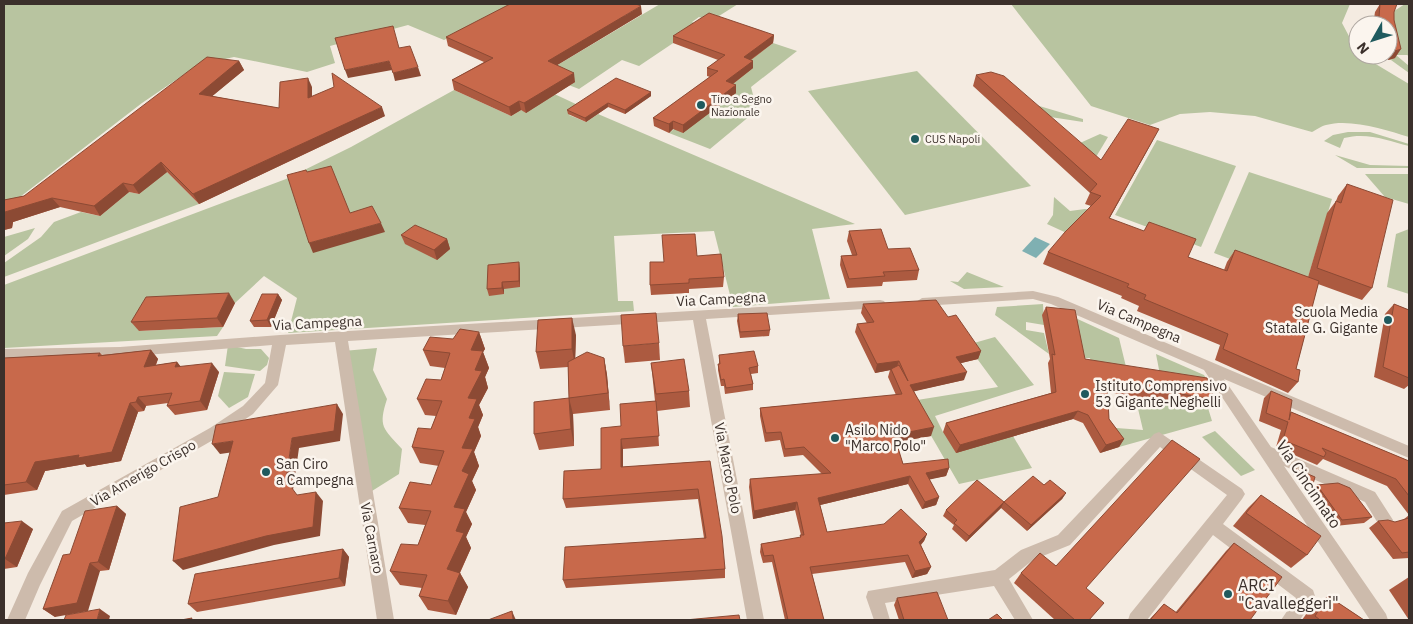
<svg xmlns="http://www.w3.org/2000/svg" width="1413" height="624" font-family="'IBM Plex Sans',sans-serif">
  <rect width="100%" height="100%" fill="#f4ebe1"/>
  <!-- green -->
  <g fill="#b8c4a0">
    <path d="M 4,4 L 515,4 L 444,40 L 408,25 L 330,46 L 335,63 L 307,72 L 234,57 L 198,65 L 142,103 L 20,197 L 4,202 Z"/>
    <path d="M 660,4 L 738,4 L 711,21 L 699,17 L 692,22 L 700,25 L 639,66 L 622,60 L 579,89 L 566,84 L 549,70 Z"/>
    <path d="M 1011,4 L 1350,4 L 1342,23 L 1351,40 L 1358,48 L 1358,55 L 1364,55 L 1369,60 L 1409,84 L 1409,137 C 1387,130 1350,118 1326,125 C 1321,126 1316,130 1312,132 L 1255,116 L 1210,112 L 1180,114 L 1150,125 L 1091,106 Z"/>
    <path d="M 1405,4 L 1409,4 L 1409,56 L 1407,55 L 1396,55 L 1409,66 L 1409,73 L 1384,55 L 1388,55 L 1391,13 Z"/>
    <path d="M 773,43 L 797,51 L 751,87 L 757,110 L 710,149 L 669,133 L 726,89 L 743,65 Z"/>
    <path d="M 499,68 L 580,106 L 569,115 L 586,122 L 598,114 L 855,224 L 812,229 L 830,299 L 733,307 L 714,231 L 614,236 L 618,301 L 633,301 L 634,311 L 288,333 L 297,298 L 264,276 L 235,303 L 153,307 L 139,331 L 223,327 L 217,336 L 4,348 L 4,285 L 286,179 L 351,147 L 454,90 L 511,116 L 521,110 L 526,112 L 549,98 Z"/>
    <path d="M 917,71 L 1031,186 L 905,215 L 808,91 Z"/>
    <path d="M 1036,105 L 1083,119 L 1083,122 L 1044,116 Z"/>
    <path d="M 1348,132 L 1370,132 L 1409,144 L 1409,146 C 1387,140 1367,132 1344,138 L 1340,148 L 1324,141 L 1333,135 Z"/>
    <path d="M 1100,134 L 1108,137 L 1096,157 L 1080,143 Z"/>
    <path d="M 1157,140 L 1236,166 L 1201,247 L 1115,215 Z"/>
    <path d="M 1335,155 L 1370,165 L 1409,166 L 1409,168 L 1357,168 Z"/>
    <path d="M 165,163 L 167,172 L 199,204 L 4,277 L 4,263 L 41,237 L 54,222 L 81,212 L 100,216 L 129,192 L 139,194 L 155,181 Z"/>
    <path d="M 1249,172 L 1332,199 L 1305,287 L 1214,253 Z"/>
    <path d="M 1365,174 L 1409,174 L 1409,204 L 1385,197 Z"/>
    <path d="M 1054,197 L 1070,211 L 1085,209 L 1093,210 L 1071,235 L 1047,224 L 1053,215 Z"/>
    <path d="M 35,228 L 28,239 L 4,256 L 4,237 Z"/>
    <path d="M 1409,229 L 1409,294 L 1387,287 L 1396,234 Z"/>
    <path d="M 967,272 L 1004,287 L 964,289 L 950,281 L 958,282 Z"/>
    <path d="M 1043,304 L 1044,325 L 1026,322 L 1026,330 L 1044,333 L 1049,354 L 995,315 L 997,307 Z"/>
    <path d="M 1071,316 L 1119,338 L 1128,375 L 1093,370 L 1090,358 L 1078,358 Z"/>
    <path d="M 995,337 L 1034,385 L 935,416 L 943,432 L 1013,436 L 1032,468 L 959,484 L 911,401 L 998,387 L 967,345 Z"/>
    <path d="M 228,345 L 246,349 L 261,349 L 269,358 L 267,365 L 260,371 L 225,366 Z"/>
    <path d="M 377,348 L 373,370 L 387,399 C 378,427 383,428 402,449 L 399,474 L 364,496 L 343,351 Z"/>
    <path d="M 1156,354 L 1204,375 L 1212,388 L 1161,380 Z"/>
    <path d="M 224,372 L 255,374 L 248,397 L 229,408 L 218,396 Z"/>
    <path d="M 1135,396 L 1208,408 L 1212,421 L 1119,447 L 1103,427 L 1143,430 Z"/>
    <path d="M 1215,431 L 1255,470 L 1241,476 L 1202,437 Z"/>
  </g>
  <!-- water -->
  <path fill="#7fb0b2" d="M 1035,237 L 1050,244 L 1036,258 L 1022,251 Z"/>
  <g fill="none" stroke-linecap="round" stroke-linejoin="round">
    <!-- street -->
    <g fill="#cdbbac" fill-rule="evenodd">
      <path d="M 1033,291 L 1058,297 L 1409,446 L 1409,458 L 1224,379 L 1271,447 L 1375,492 L 1393,520 L 1391,525 L 1385,527 L 1379,525 L 1365,502 L 1284,466 L 1386,614 L 1388,620 L 1370,620 L 1204,370 L 1051,304 L 1033,299 L 922,306 L 916,302 L 922,298 Z"/>
      <path d="M 880,300 L 884,301 L 886,304 L 884,307 L 880,308 L 706,319 L 764,620 L 747,620 L 693,320 L 348,341 L 394,620 L 377,620 L 335,342 L 286,345 L 278,385 L 253,414 L 220,436 L 72,521 L 40,585 L 25,620 L 7,620 L 28,573 L 62,511 L 210,428 L 243,406 L 265,383 L 272,345 L 120,357 L 4,359 L 4,349 L 120,347 L 280,335 Z"/>
      <path d="M 1159,432 L 1242,489 L 1245,494 L 1242,499 L 1223,524 L 1313,590 L 1315,596 L 1300,620 L 1281,620 L 1296,598 L 1213,535 L 1147,620 L 1128,620 L 1130,614 L 1227,495 L 1160,447 L 1070,545 L 1033,560 L 1009,579 L 1033,620 L 1015,620 L 994,586 L 885,603 L 890,620 L 874,620 L 866,597 L 868,591 L 995,570 L 1021,550 L 1058,535 L 1154,434 Z"/>
    </g>
  </g>
  <!-- wall -->
  <g fill="#ac5a40">
    <path d="M 1380,4 L 1394,12 L 1395,58 L 1388,60 L 1386,55 L 1388,55 L 1388,25 L 1373,25 L 1375,12 Z"/>
    <path d="M 642,14 L 557,65 L 575,82 L 526,113 L 521,110 L 511,116 L 454,90 L 452,80 L 484,62 L 448,46 L 446,37 Z"/>
    <path d="M 774,35 L 773,43 L 751,60 L 753,61 L 753,68 L 733,84 L 736,93 L 683,133 L 673,129 L 669,133 L 654,126 L 653,118 L 710,77 L 707,76 L 707,68 L 718,60 L 673,43 L 673,36 Z"/>
    <path d="M 239,61 L 244,70 L 212,96 L 279,108 L 312,87 L 312,96 L 385,116 L 199,204 L 167,172 L 139,194 L 129,192 L 100,216 L 60,207 L 13,222 L 12,228 L 4,230 L 4,200 L 24,196 Z"/>
    <path d="M 976,75 L 1101,160 L 1153,140 L 1109,219 L 1188,257 L 1224,270 L 1227,262 L 1235,250 L 1308,277 L 1327,213 L 1336,201 L 1338,196 L 1347,184 L 1372,288 L 1362,300 L 1318,284 L 1296,369 L 1298,382 L 1288,393 L 1215,360 L 1220,345 L 1137,311 L 1139,306 L 1121,298 L 1122,296 L 1043,264 L 1048,252 L 1091,206 L 1085,204 L 1090,193 L 973,86 Z"/>
    <path d="M 651,92 L 651,96 L 625,114 L 608,107 L 586,122 L 568,114 L 567,110 Z"/>
    <path d="M 849,231 L 888,249 L 919,270 L 917,280 L 883,282 L 882,286 L 847,288 L 840,265 L 841,256 L 852,255 L 847,241 Z"/>
    <path d="M 401,235 L 447,239 L 450,249 L 437,260 L 405,244 Z"/>
    <path d="M 697,256 L 724,277 L 723,287 L 689,289 L 689,293 L 651,295 L 650,285 Z"/>
    <path d="M 520,269 L 520,287 L 504,289 L 504,294 L 489,296 L 487,289 Z"/>
    <path d="M 278,294 L 282,300 L 271,327 L 254,327 L 250,321 Z"/>
    <path d="M 235,303 L 223,327 L 139,331 L 131,322 Z"/>
    <path d="M 863,304 L 948,317 L 981,351 L 978,359 L 961,363 L 964,380 L 914,391 L 931,436 L 896,442 L 903,464 L 949,468 L 946,476 L 929,479 L 939,497 L 936,505 L 922,509 L 908,484 L 820,505 L 827,532 L 927,534 L 924,541 L 921,545 L 931,567 L 927,574 L 912,578 L 905,562 L 812,574 L 824,620 L 785,620 L 772,562 L 763,563 L 760,552 L 761,544 L 800,538 L 800,535 L 801,535 L 795,510 L 753,519 L 749,487 L 750,479 L 822,474 L 803,455 L 784,457 L 780,440 L 765,442 L 760,416 L 760,408 L 896,395 L 888,377 L 890,370 L 875,373 L 855,332 L 857,324 L 867,323 L 861,313 Z"/>
    <path d="M 1394,304 L 1409,310 L 1409,385 L 1404,389 L 1374,377 L 1385,314 Z"/>
    <path d="M 1046,307 L 1085,359 L 1214,399 L 1208,408 L 1107,392 L 1109,419 L 1124,439 L 1119,447 L 1100,453 L 1083,423 L 1073,419 L 956,453 L 943,432 L 946,423 L 1051,393 L 1048,363 L 1050,359 L 1042,315 Z"/>
    <path d="M 738,314 L 770,330 L 769,336 L 740,338 L 737,321 Z"/>
    <path d="M 479,332 L 485,349 L 483,352 L 489,368 L 485,377 L 488,388 L 479,405 L 483,415 L 478,427 L 481,436 L 474,452 L 479,466 L 472,481 L 476,490 L 466,512 L 472,524 L 466,537 L 471,548 L 460,573 L 468,587 L 456,615 L 428,610 L 419,596 L 422,588 L 400,585 L 390,571 L 418,545 L 425,525 L 408,523 L 399,508 L 431,485 L 439,466 L 420,463 L 412,447 L 431,429 L 436,416 L 425,415 L 417,399 L 441,380 L 445,368 L 430,366 L 423,350 L 453,339 Z"/>
    <path d="M 576,335 L 575,358 L 604,358 L 607,375 L 610,410 L 573,414 L 574,446 L 539,450 L 534,434 L 569,398 L 568,367 L 540,369 L 536,352 Z"/>
    <path d="M 659,343 L 660,360 L 625,363 L 623,346 Z"/>
    <path d="M 151,350 L 158,359 L 156,365 L 177,362 L 181,367 L 219,372 L 207,410 L 175,415 L 167,406 L 168,403 L 146,406 L 144,411 L 138,412 L 121,461 L 87,467 L 85,464 L 45,471 L 37,490 L 4,495 L 4,358 L 100,353 L 102,355 Z"/>
    <path d="M 719,355 L 758,366 L 758,373 L 751,374 L 753,384 L 753,390 L 725,394 L 724,386 L 721,386 L 718,370 L 718,364 L 719,364 Z"/>
    <path d="M 651,363 L 689,391 L 690,407 L 657,411 L 659,446 L 623,449 L 623,467 L 710,461 L 725,569 L 725,578 L 566,588 L 563,580 L 704,538 L 698,499 L 566,508 L 563,499 L 601,469 L 621,426 L 655,401 Z"/>
    <path d="M 1271,391 L 1290,413 L 1291,412 L 1409,461 L 1409,558 L 1393,559 L 1369,528 L 1378,521 L 1395,522 L 1403,520 L 1409,515 L 1387,486 L 1323,459 L 1317,465 L 1276,447 L 1281,430 L 1259,421 L 1264,398 Z"/>
    <path d="M 1294,468 L 1313,484 L 1310,487 L 1302,487 L 1291,471 Z"/>
    <path d="M 1044,485 L 1066,493 L 1062,499 L 1027,531 L 1001,508 L 966,542 L 952,529 L 954,525 L 943,516 L 946,510 L 1004,502 Z"/>
    <path d="M 1317,485 L 1372,517 L 1364,523 L 1335,526 L 1311,491 Z"/>
    <path d="M 1261,495 L 1307,555 L 1291,568 L 1233,526 L 1248,508 Z"/>
    <path d="M 117,506 L 126,514 L 109,570 L 100,571 L 55,617 L 43,609 L 70,554 Z"/>
    <path d="M 4,523 L 33,529 L 17,567 L 4,569 Z"/>
    <path d="M 1234,543 L 1250,620 L 1149,620 L 1164,604 L 1175,613 L 1226,551 Z"/>
    <path d="M 343,549 L 349,557 L 345,586 L 197,612 L 188,604 Z"/>
    <path d="M 1056,566 L 1086,589 L 1089,620 L 1055,620 L 1014,583 L 1021,573 Z"/>
    <path d="M 1409,577 L 1409,620 L 1389,590 Z"/>
    <path d="M 1328,596 L 1364,620 L 1302,620 L 1309,610 Z"/>
    <path d="M 897,598 L 948,620 L 899,620 L 894,605 Z"/>
  </g>
  <!-- shaded-wall -->
  <g fill="#8c4a34">
    <path d="M 641,6 L 642,14 L 549,70 L 548,61 Z"/>
    <path d="M 774,35 L 773,43 L 743,65 L 744,57 Z"/>
    <path d="M 1401,49 L 1395,58 L 1388,60 L 1395,51 Z"/>
    <path d="M 239,61 L 244,70 L 204,103 L 199,94 Z"/>
    <path d="M 389,61 L 392,70 L 348,78 L 345,70 Z"/>
    <path d="M 753,61 L 753,68 L 726,89 L 726,81 Z"/>
    <path d="M 418,67 L 421,76 L 395,81 L 393,73 Z"/>
    <path d="M 574,73 L 575,82 L 526,113 L 524,103 Z"/>
    <path d="M 308,78 L 312,87 L 312,107 L 308,98 Z"/>
    <path d="M 736,85 L 736,93 L 683,133 L 683,125 Z"/>
    <path d="M 651,92 L 651,96 L 625,114 L 625,110 Z"/>
    <path d="M 519,101 L 521,110 L 511,116 L 509,107 Z"/>
    <path d="M 608,103 L 608,107 L 586,122 L 585,118 Z"/>
    <path d="M 382,107 L 385,116 L 199,204 L 193,194 Z"/>
    <path d="M 673,121 L 673,129 L 669,133 L 669,124 Z"/>
    <path d="M 1159,129 L 1153,140 L 1103,230 L 1109,218 Z"/>
    <path d="M 161,162 L 167,172 L 139,194 L 133,185 Z"/>
    <path d="M 123,183 L 129,192 L 100,216 L 94,206 Z"/>
    <path d="M 52,198 L 60,207 L 13,222 L 12,228 L 4,230 L 4,218 L 5,212 Z"/>
    <path d="M 381,223 L 385,232 L 313,253 L 309,243 Z"/>
    <path d="M 447,239 L 450,249 L 437,260 L 434,250 Z"/>
    <path d="M 519,262 L 520,269 L 520,287 L 519,281 Z"/>
    <path d="M 502,282 L 504,289 L 504,294 L 502,288 Z"/>
    <path d="M 229,293 L 235,303 L 223,327 L 217,318 Z"/>
    <path d="M 278,294 L 282,300 L 271,327 L 267,320 Z"/>
    <path d="M 572,318 L 576,335 L 575,366 L 572,349 Z"/>
    <path d="M 479,332 L 485,349 L 483,352 L 489,368 L 485,377 L 488,388 L 479,405 L 483,415 L 478,427 L 481,436 L 474,452 L 479,466 L 472,481 L 476,490 L 466,512 L 472,524 L 466,537 L 471,548 L 455,583 L 447,569 L 456,531 L 454,507 L 462,471 L 462,448 L 469,418 L 468,398 L 475,370 L 471,350 Z"/>
    <path d="M 151,350 L 158,359 L 151,376 L 144,367 Z"/>
    <path d="M 981,351 L 978,359 L 953,365 L 956,357 Z"/>
    <path d="M 604,358 L 607,375 L 610,410 L 608,393 Z"/>
    <path d="M 899,361 L 896,369 L 875,373 L 877,364 Z"/>
    <path d="M 177,362 L 184,371 L 175,367 Z"/>
    <path d="M 212,363 L 219,372 L 207,410 L 200,401 Z"/>
    <path d="M 967,372 L 964,380 L 907,393 L 910,385 Z"/>
    <path d="M 138,397 L 146,406 L 144,411 L 136,402 Z"/>
    <path d="M 569,398 L 573,414 L 574,446 L 571,429 Z"/>
    <path d="M 130,403 L 138,412 L 121,461 L 87,467 L 85,464 L 45,471 L 37,490 L 26,482 L 35,462 Z"/>
    <path d="M 337,404 L 343,414 L 340,441 L 299,448 L 293,490 L 286,480 L 292,438 Z"/>
    <path d="M 1078,411 L 1073,419 L 956,453 L 960,445 Z"/>
    <path d="M 934,427 L 931,436 L 891,443 L 894,435 Z"/>
    <path d="M 621,439 L 623,449 L 623,476 L 621,467 Z"/>
    <path d="M 1124,439 L 1119,447 L 1100,453 L 1106,445 Z"/>
    <path d="M 233,441 L 241,451 L 220,454 L 212,444 Z"/>
    <path d="M 949,468 L 946,476 L 923,481 L 926,473 Z"/>
    <path d="M 910,476 L 908,484 L 816,506 L 818,498 Z"/>
    <path d="M 316,492 L 323,501 L 320,536 L 274,545 L 183,570 L 173,561 Z"/>
    <path d="M 1066,493 L 1062,499 L 1027,531 L 1031,525 Z"/>
    <path d="M 939,497 L 936,505 L 922,509 L 925,502 Z"/>
    <path d="M 797,502 L 795,510 L 753,519 L 754,511 Z"/>
    <path d="M 1004,502 L 1001,508 L 966,542 L 969,536 Z"/>
    <path d="M 117,506 L 126,514 L 109,570 L 98,562 Z"/>
    <path d="M 22,521 L 33,529 L 17,567 L 5,559 Z"/>
    <path d="M 927,534 L 924,541 L 916,549 L 919,542 Z"/>
    <path d="M 343,549 L 349,557 L 345,586 L 339,578 Z"/>
    <path d="M 90,563 L 100,571 L 88,611 L 55,617 L 43,609 Z"/>
    <path d="M 931,567 L 927,574 L 912,578 L 915,571 Z"/>
    <path d="M 460,573 L 468,587 L 456,615 L 448,601 Z"/>
    <path d="M 100,609 L 110,616 L 109,620 L 97,620 Z"/>
    <path d="M 512,611 L 515,618 L 516,620 L 513,620 Z"/>
  </g>
  <!-- building -->
  <g fill="#c8694b" stroke="#8c4a34">
    <path d="M 510,4 L 636,4 L 641,6 L 548,61 L 574,73 L 524,103 L 519,101 L 509,107 L 452,80 L 493,58 L 446,37 Z"/>
    <path d="M 1380,4 L 1397,4 L 1394,12 L 1394,20 L 1401,49 L 1395,51 L 1388,36 L 1388,25 L 1383,25 L 1379,17 Z"/>
    <path d="M 709,13 L 774,35 L 744,57 L 753,61 L 726,81 L 736,85 L 683,125 L 673,121 L 669,124 L 653,118 L 718,71 L 707,68 L 725,55 L 673,36 Z"/>
    <path d="M 393,26 L 399,48 L 410,46 L 418,67 L 393,73 L 389,61 L 345,70 L 335,38 Z"/>
    <path d="M 207,57 L 239,61 L 199,94 L 279,108 L 280,82 L 308,78 L 308,98 L 334,87 L 332,73 L 382,107 L 193,194 L 161,162 L 133,185 L 123,183 L 94,206 L 52,198 L 5,212 L 4,218 L 4,200 L 24,196 Z"/>
    <path d="M 991,72 L 1004,76 L 1101,160 L 1128,119 L 1159,129 L 1109,218 L 1144,231 L 1149,222 L 1196,239 L 1188,257 L 1227,271 L 1235,250 L 1319,281 L 1296,369 L 1300,370 L 1298,382 L 1223,349 L 1228,334 L 1144,299 L 1146,295 L 1127,287 L 1129,284 L 1048,252 L 1065,232 L 1101,196 L 1090,192 L 1097,184 L 976,75 Z"/>
    <path d="M 616,78 L 651,92 L 625,110 L 608,103 L 585,118 L 567,110 Z"/>
    <path d="M 331,166 L 350,213 L 372,206 L 381,223 L 309,243 L 287,175 L 306,170 L 307,172 Z"/>
    <path d="M 1347,184 L 1393,200 L 1372,288 L 1317,268 L 1336,201 L 1341,203 Z"/>
    <path d="M 415,225 L 447,239 L 434,250 L 401,235 Z"/>
    <path d="M 881,229 L 888,249 L 910,248 L 919,270 L 883,272 L 885,276 L 849,279 L 841,256 L 857,255 L 849,231 Z"/>
    <path d="M 695,234 L 697,256 L 721,254 L 724,277 L 689,279 L 689,283 L 650,285 L 650,262 L 664,262 L 662,235 Z"/>
    <path d="M 519,262 L 519,281 L 502,282 L 502,288 L 487,289 L 488,265 Z"/>
    <path d="M 229,293 L 217,318 L 131,322 L 146,297 Z"/>
    <path d="M 262,294 L 278,294 L 267,320 L 250,321 Z"/>
    <path d="M 936,300 L 948,317 L 956,315 L 981,351 L 956,357 L 967,372 L 910,385 L 934,427 L 894,435 L 903,464 L 948,459 L 949,468 L 926,473 L 939,497 L 925,502 L 910,476 L 818,498 L 827,532 L 884,524 L 901,509 L 927,534 L 919,542 L 931,567 L 915,571 L 908,555 L 810,567 L 824,620 L 788,620 L 773,555 L 764,556 L 761,544 L 801,537 L 800,535 L 804,535 L 797,502 L 754,511 L 750,479 L 831,473 L 804,447 L 785,449 L 781,432 L 766,433 L 760,408 L 902,394 L 891,369 L 899,365 L 908,381 L 899,361 L 877,364 L 857,324 L 874,322 L 863,304 Z"/>
    <path d="M 1394,304 L 1409,310 L 1409,378 L 1383,367 Z"/>
    <path d="M 1046,307 L 1075,310 L 1085,359 L 1207,378 L 1214,399 L 1107,383 L 1109,419 L 1124,439 L 1106,445 L 1088,415 L 1078,411 L 960,445 L 946,423 L 1056,392 L 1052,354 L 1055,355 Z"/>
    <path d="M 656,313 L 659,343 L 623,346 L 621,315 Z"/>
    <path d="M 767,313 L 770,330 L 740,332 L 738,314 Z"/>
    <path d="M 572,318 L 572,349 L 536,352 L 538,320 Z"/>
    <path d="M 460,329 L 479,332 L 471,350 L 483,351 L 475,370 L 482,371 L 468,398 L 477,399 L 469,418 L 475,419 L 462,448 L 473,449 L 462,471 L 469,474 L 454,507 L 465,509 L 456,531 L 464,533 L 447,569 L 460,573 L 448,601 L 419,596 L 427,575 L 390,571 L 401,544 L 418,545 L 431,511 L 399,508 L 410,482 L 431,485 L 444,451 L 412,447 L 418,428 L 431,429 L 442,401 L 417,399 L 426,379 L 441,380 L 450,353 L 423,350 L 430,337 L 453,339 Z"/>
    <path d="M 151,350 L 144,367 L 177,362 L 175,367 L 212,363 L 200,401 L 167,406 L 172,393 L 138,397 L 136,402 L 130,403 L 112,452 L 78,458 L 79,455 L 35,462 L 26,482 L 4,485 L 4,358 L 100,353 L 98,356 Z"/>
    <path d="M 754,351 L 758,366 L 749,368 L 753,384 L 726,388 L 724,379 L 721,380 L 718,364 L 720,364 L 719,355 Z"/>
    <path d="M 587,352 L 604,358 L 608,393 L 569,398 L 568,362 Z"/>
    <path d="M 684,359 L 689,391 L 656,394 L 651,363 Z"/>
    <path d="M 1271,391 L 1292,400 L 1289,420 L 1291,412 L 1409,461 L 1409,496 L 1396,479 L 1322,448 L 1326,453 L 1324,457 L 1283,440 L 1288,422 L 1266,413 Z"/>
    <path d="M 569,398 L 571,429 L 534,434 L 534,402 Z"/>
    <path d="M 656,401 L 659,436 L 621,439 L 621,467 L 710,461 L 722,536 L 725,569 L 563,580 L 565,547 L 706,538 L 698,489 L 563,499 L 564,471 L 601,469 L 601,428 L 621,426 L 620,404 Z"/>
    <path d="M 337,404 L 334,431 L 292,438 L 286,480 L 297,495 L 316,492 L 313,527 L 266,536 L 173,561 L 180,507 L 218,497 L 233,441 L 212,444 L 216,425 Z"/>
    <path d="M 1172,440 L 1200,459 L 1086,588 L 1104,603 L 1089,620 L 1075,620 L 1021,573 L 1040,553 L 1056,566 Z"/>
    <path d="M 1294,468 L 1315,477 L 1313,484 L 1305,484 Z"/>
    <path d="M 1033,476 L 1044,485 L 1050,480 L 1066,493 L 1031,525 L 1004,502 Z"/>
    <path d="M 977,480 L 1004,502 L 969,536 L 954,523 L 957,520 L 946,510 Z"/>
    <path d="M 1338,483 L 1350,488 L 1372,517 L 1342,520 L 1317,485 Z"/>
    <path d="M 1261,495 L 1321,536 L 1307,555 L 1246,513 Z"/>
    <path d="M 117,506 L 98,562 L 90,563 L 77,603 L 43,609 L 63,555 L 70,554 L 85,511 Z"/>
    <path d="M 1409,518 L 1409,552 L 1402,553 L 1378,521 L 1388,520 L 1395,522 Z"/>
    <path d="M 22,521 L 5,559 L 4,559 L 4,523 Z"/>
    <path d="M 1234,543 L 1282,577 L 1250,620 L 1150,620 L 1164,604 L 1177,613 Z"/>
    <path d="M 343,549 L 339,578 L 188,604 L 195,574 Z"/>
    <path d="M 937,592 L 948,620 L 904,620 L 897,598 Z"/>
    <path d="M 1328,596 L 1364,620 L 1320,620 L 1315,616 Z"/>
    <path d="M 100,609 L 97,620 L 64,620 L 66,615 Z"/>
    <path d="M 512,611 L 513,620 L 488,620 Z"/>
    <path d="M 997,614 L 1003,620 L 988,620 Z"/>
    <path d="M 739,615 L 740,620 L 685,620 Z"/>
    <path d="M 192,618 L 191,620 L 181,620 Z"/>
  </g>
  <!-- markers -->
  <g fill="#1f5a5e" stroke="#fbf5ee" stroke-width="2">
    <circle cx="701" cy="105" r="5"/>
    <circle cx="915" cy="139" r="5"/>
    <circle cx="1388" cy="320" r="5"/>
    <circle cx="1085" cy="394" r="5"/>
    <circle cx="835" cy="438" r="5"/>
    <circle cx="266" cy="472" r="5"/>
    <circle cx="1228" cy="594" r="5"/>
  </g>
  <g text-anchor="middle" stroke-width="5" stroke-linejoin="round" paint-order="stroke">
    <!-- far-poi labels -->
    <g font-size="11" fill="#3b302b" stroke="#fbf5ee" text-anchor="start">
      <text x="711" y="103">Tiro a Segno<tspan x="711" dy="13">Nazionale</tspan></text>
      <text x="925" y="143">CUS Napoli</text>
    </g>
    <!-- street labels -->
    <g font-size="14" fill="#3b302b" stroke="#fbf5ee">
      <text transform="translate(721 299) rotate(-3)" y="5">Via Campegna</text>
      <text transform="translate(1139 321) rotate(23)" y="5">Via Campegna</text>
      <text transform="translate(317 323) rotate(-3)" y="5">Via Campegna</text>
      <text transform="translate(728 468) rotate(79)" y="5">Via Marco Polo</text>
      <text transform="translate(143 473) rotate(-30)" y="5">Via Amerigo Crispo</text>
      <text transform="translate(372 538) rotate(79)" y="5">Via Carnaro</text>
    </g>
    <!-- poi labels -->
    <g font-size="14" fill="#3b302b" stroke="#fbf5ee" text-anchor="start">
      <text x="1378" y="317" text-anchor="end">Scuola Media<tspan x="1378" dy="16">Statale G. Gigante</tspan></text>
      <text x="1095" y="391">Istituto Comprensivo<tspan x="1095" dy="16">53 Gigante-Neghelli</tspan></text>
      <text x="845" y="435">Asilo Nido<tspan x="845" dy="16">"Marco Polo"</tspan></text>
      <text x="276" y="469">San Ciro<tspan x="276" dy="16">a Campegna</tspan></text>
    </g>
    <!-- near-street labels -->
    <g font-size="16" fill="#3b302b" stroke="#fbf5ee">
      <text transform="translate(1309 484) rotate(56)" y="6">Via Cincinnato</text>
    </g>
    <!-- near-poi labels -->
    <g font-size="16" fill="#3b302b" stroke="#fbf5ee" text-anchor="start">
      <text x="1238" y="591">ARCI<tspan x="1238" dy="18">"Cavalleggeri"</tspan></text>
    </g>
  </g>
  <!-- border -->
  <rect width="1413" height="624" fill="none" stroke="#3b302b" stroke-width="10"/>
  <!-- north arrow -->
  <g transform="translate(1373 40) rotate(231)"><circle r="24" fill="#fbf5ee" stroke="#aea6a0"/>
  <path d="M0-4L9 19L0 12L-9 19Z" fill="#1f5a5e"/>
  <text y="-8" font-size="14" font-weight="bold" text-anchor="middle" fill="#3b302b">N</text>
  </g>
</svg>
